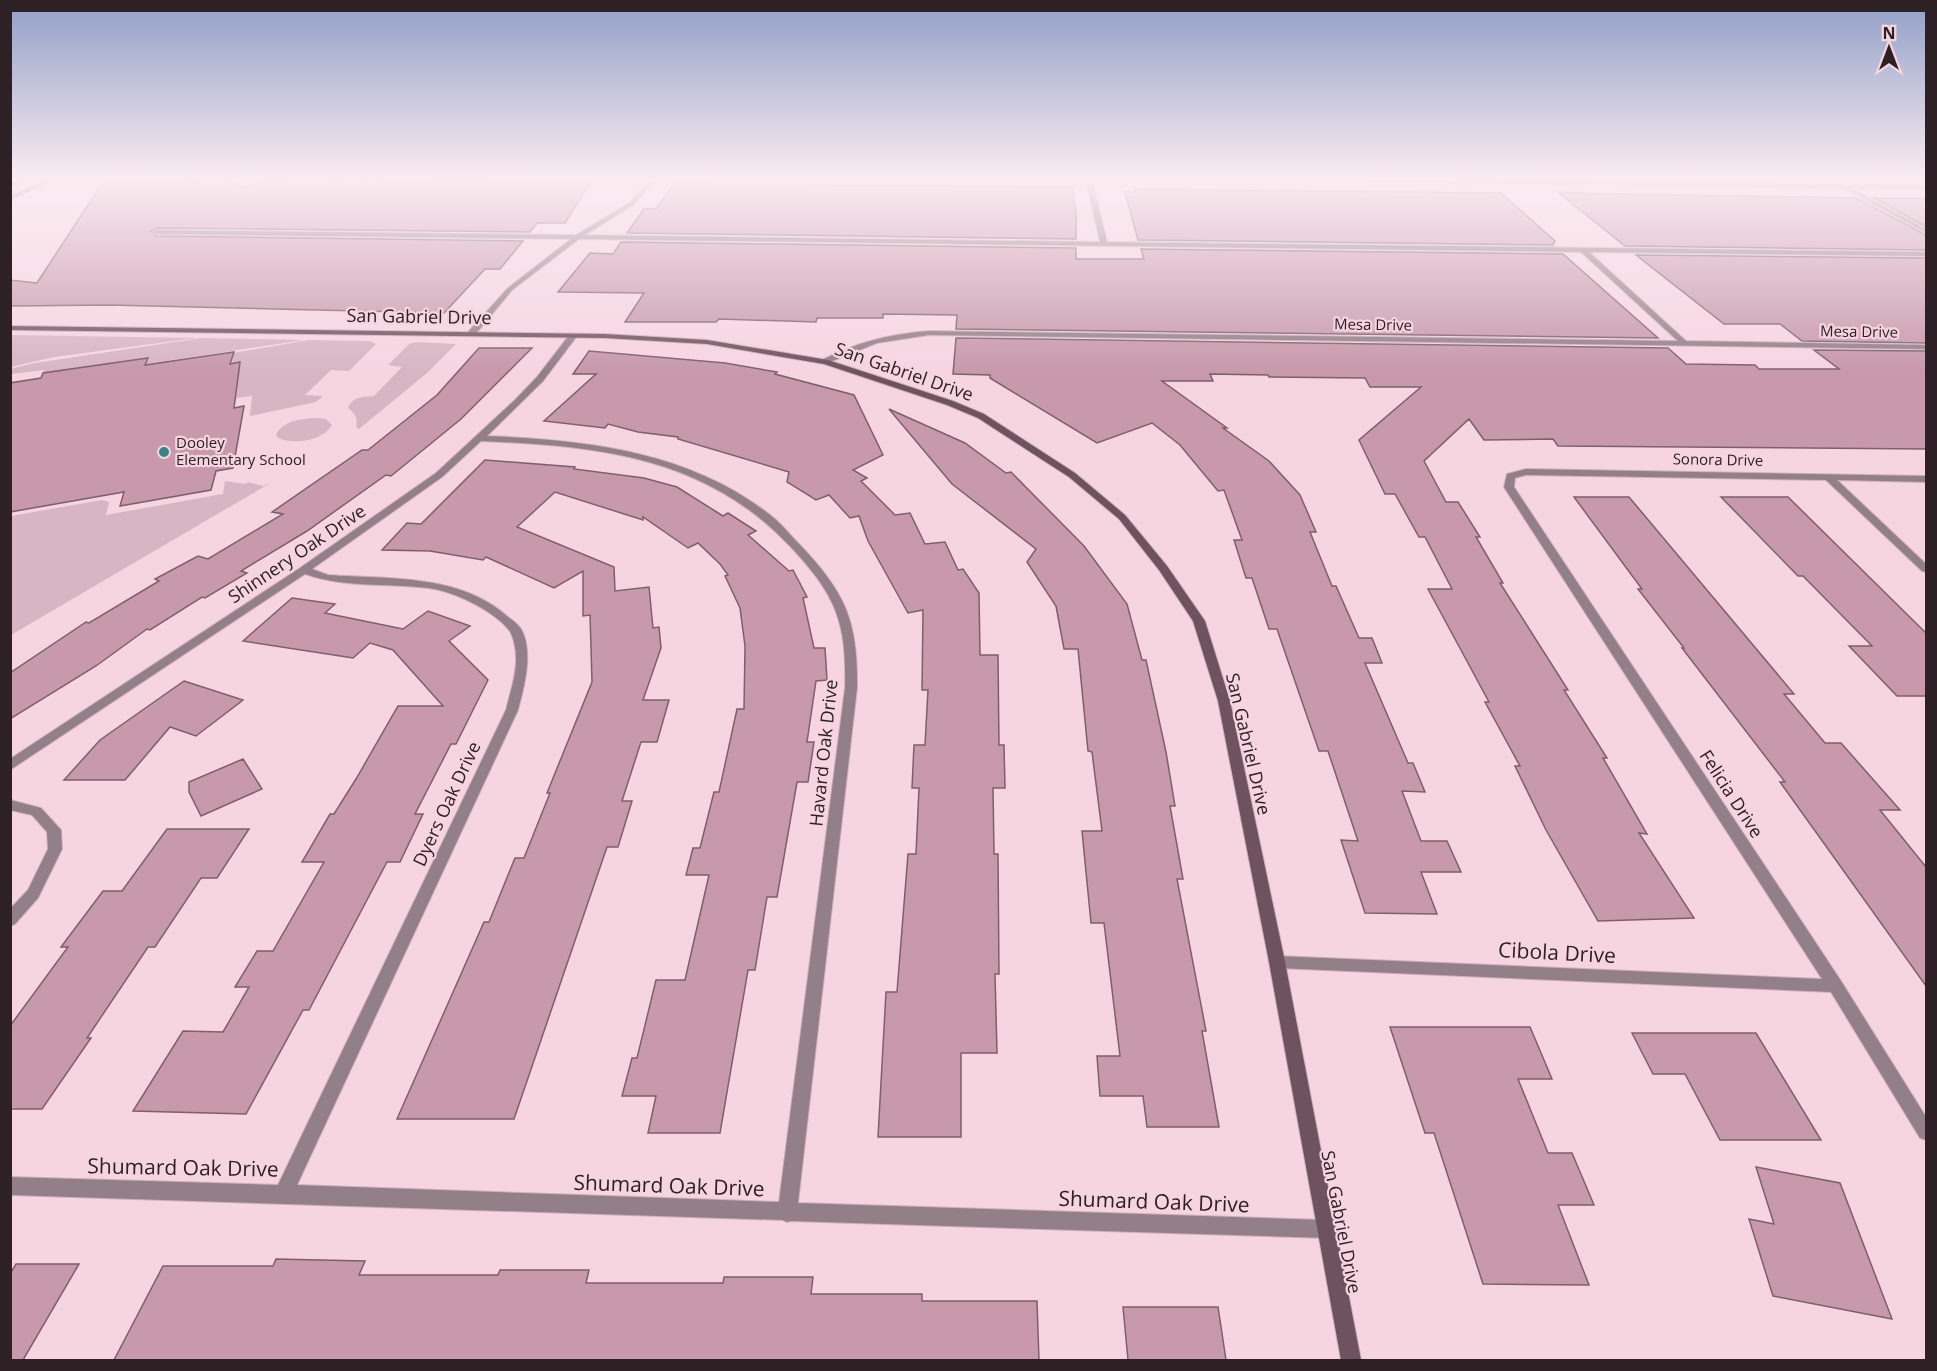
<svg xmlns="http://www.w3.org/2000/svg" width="1937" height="1371" font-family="'Open Sans',sans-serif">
  <rect width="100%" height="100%" fill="#f6d5e1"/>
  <!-- green -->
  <g fill="#d8b5c3">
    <path d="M 11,335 L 196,338 L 54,357 L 11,367 Z"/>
    <path d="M 201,338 L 304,340 L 146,364 L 148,358 L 43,373 L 44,370 L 11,374 L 10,369 L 35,363 Z"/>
    <path d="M 309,340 L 370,341 L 376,344 L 349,371 L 331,370 L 305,395 L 323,396 L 316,402 L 250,416 L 252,396 L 236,398 L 239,363 L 232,364 L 233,353 Z"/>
    <path d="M 416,342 L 456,344 L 427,373 L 359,429 L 356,427 C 358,418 356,414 348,408 C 353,396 363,397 374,396 L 402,367 L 388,365 L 409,344 Z"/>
    <path d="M 319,418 L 326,419 L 332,425 C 323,441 294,445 278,438 L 276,435 C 282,420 305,418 319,418 Z"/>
    <path d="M 225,481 L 245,484 L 248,482 L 263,486 L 272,482 L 11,635 L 11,516 L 102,500 L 109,502 L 106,515 L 223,494 Z"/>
  </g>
  <!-- building -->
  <g fill="#c799ab" stroke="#7d606b" stroke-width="1.5">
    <path d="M 191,180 L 231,180 L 244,188 L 263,180 L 590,183 L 565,223 L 537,223 L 530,232 L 156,228 L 151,231 L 156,236 L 523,241 L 500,269 L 485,269 L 444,313 L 109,305 L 10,306 L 10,280 L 37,283 L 103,182 L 196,183 Z"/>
    <path d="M 674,184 L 1072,187 L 1076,214 L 1076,239 L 627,233 L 644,209 L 656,209 Z"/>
    <path d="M 1134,189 L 1501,193 L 1555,241 L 1553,245 L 1138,240 L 1125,192 L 1135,192 Z"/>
    <path d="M 1559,193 L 1856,198 L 1926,235 L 1926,250 L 1625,246 Z"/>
    <path d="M 1874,198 L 1926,198 L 1926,227 Z"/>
    <path d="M 621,242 L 1076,248 L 1076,259 L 1144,259 L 1141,249 L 1563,254 L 1658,338 L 956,329 L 957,315 L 883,314 L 883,318 L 817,318 L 816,322 L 719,319 L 716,322 L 625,322 L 644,293 L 558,292 L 590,253 L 613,254 Z"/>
    <path d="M 1636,255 L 1926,258 L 1926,343 L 1802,341 L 1780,324 L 1724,324 Z"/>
    <path d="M 956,338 L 1668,348 L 1686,364 L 1755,365 L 1759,369 L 1839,369 L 1814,350 L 1926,351 L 1926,449 L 1558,446 L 1553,439 L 1484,440 L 1469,419 L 1424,461 L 1446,502 L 1458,502 L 1480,537 L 1476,537 L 1503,583 L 1500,583 L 1568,690 L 1564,690 L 1607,758 L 1603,758 L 1647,834 L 1639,833 L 1694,918 L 1598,921 L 1546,830 L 1515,766 L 1520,766 L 1485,702 L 1489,702 L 1428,589 L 1452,589 L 1425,537 L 1419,537 L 1395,494 L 1385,494 L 1359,440 L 1421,387 L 1370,387 L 1365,378 L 1269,377 L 1268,375 L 1210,374 L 1213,381 L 1162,381 L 1227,428 L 1223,428 L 1269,461 L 1300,495 L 1316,532 L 1310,532 L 1332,586 L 1336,586 L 1359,638 L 1372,638 L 1382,663 L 1365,663 L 1408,763 L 1413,763 L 1425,792 L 1402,791 L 1421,841 L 1447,841 L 1461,872 L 1421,872 L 1437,914 L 1365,913 L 1341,840 L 1358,841 L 1328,751 L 1319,751 L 1277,629 L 1269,629 L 1252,578 L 1246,578 L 1234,540 L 1242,540 L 1224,490 L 1218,491 L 1180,445 L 1152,423 L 1097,443 L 990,378 L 990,375 L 953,374 Z"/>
    <path d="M 479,348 L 532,348 L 461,419 L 391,476 L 386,475 L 307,531 L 241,571 L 247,573 L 205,598 L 202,597 L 150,630 L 147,629 L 96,666 L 10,719 L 10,673 L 86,622 L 89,623 L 159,581 L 155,579 L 198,556 L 208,559 L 283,514 L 272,512 L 362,450 L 368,450 L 437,395 Z"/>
    <path d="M 589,351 L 725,363 L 777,372 L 775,374 L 854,395 L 883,455 L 853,470 L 867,478 L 861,481 L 895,515 L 910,513 L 925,544 L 945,542 L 958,570 L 963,569 L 979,593 L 980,655 L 998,655 L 999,745 L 1004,745 L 1005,788 L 993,788 L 994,854 L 998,854 L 999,974 L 995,974 L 997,1053 L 961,1053 L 961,1137 L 878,1137 L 886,992 L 897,992 L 908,854 L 916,854 L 919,788 L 912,788 L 914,745 L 925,745 L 928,690 L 922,690 L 923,610 L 908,613 L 868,541 L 859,516 L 850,518 L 829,495 L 816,500 L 787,482 L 789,472 L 678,439 L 678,437 L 638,432 L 608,424 L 605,428 L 544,421 L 596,374 L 573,374 Z"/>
    <path d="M 234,352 L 230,364 L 240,362 L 234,408 L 244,406 L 233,468 L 216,471 L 211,490 L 120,506 L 124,492 L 10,512 L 10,383 L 41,378 L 43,373 L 148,358 L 145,365 Z"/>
    <path d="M 889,409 L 965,443 L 1006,473 L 1011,472 L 1084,546 L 1127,604 L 1142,660 L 1146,660 L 1166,752 L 1175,806 L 1170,806 L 1183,879 L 1177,879 L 1206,1031 L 1202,1031 L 1219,1127 L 1147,1127 L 1143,1096 L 1100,1096 L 1097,1056 L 1120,1056 L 1104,923 L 1091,923 L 1082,831 L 1102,831 L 1092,752 L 1088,751 L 1078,649 L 1064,649 L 1056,606 L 1027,562 L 1036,549 L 952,484 Z"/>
    <path d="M 485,460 L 575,467 L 574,469 L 644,478 L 677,487 L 723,516 L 728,513 L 756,531 L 748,535 L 789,571 L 793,570 L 807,597 L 803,598 L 814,648 L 825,648 L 827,680 L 816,681 L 807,742 L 814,742 L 808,782 L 797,782 L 777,897 L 767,897 L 755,970 L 748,970 L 720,1133 L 648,1133 L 656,1096 L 622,1096 L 632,1058 L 637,1058 L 656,980 L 685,980 L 709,875 L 686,875 L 693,848 L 700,848 L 714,792 L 719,792 L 737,709 L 744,709 L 745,646 L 740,608 L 725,576 L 728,575 L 720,564 L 698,543 L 688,548 L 643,517 L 643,520 L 555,492 L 517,527 L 614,567 L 615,591 L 649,587 L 653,628 L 659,627 L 661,648 L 643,700 L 669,700 L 657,742 L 641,742 L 622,801 L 632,801 L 618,847 L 607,847 L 514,1119 L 397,1119 L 484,922 L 489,922 L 515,858 L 524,858 L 550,793 L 547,793 L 592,682 L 590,615 L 583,616 L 583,571 L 554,588 L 486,557 L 483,560 L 430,551 L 382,550 L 407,523 L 421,524 Z"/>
    <path d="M 1574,497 L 1629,497 L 1794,694 L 1784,694 L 1825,743 L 1841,743 L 1900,810 L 1880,810 L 1926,867 L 1926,986 L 1780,782 L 1785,782 L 1682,648 L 1684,648 L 1638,589 L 1642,589 Z"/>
    <path d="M 1721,497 L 1788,497 L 1926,633 L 1926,696 L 1897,696 L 1849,646 L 1872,646 L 1803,576 L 1798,576 Z"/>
    <path d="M 292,598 L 335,604 L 325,613 L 403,629 L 428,611 L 470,626 L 449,641 L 488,680 L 456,744 L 451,744 L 415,814 L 423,814 L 400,862 L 387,862 L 309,1010 L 303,1010 L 246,1114 L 133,1111 L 183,1031 L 223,1032 L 249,987 L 235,987 L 257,951 L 273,951 L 324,862 L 302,862 L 330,814 L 334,814 L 356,779 L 398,706 L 443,706 L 393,650 L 370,643 L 353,658 L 243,641 Z"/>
    <path d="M 184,681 L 243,700 L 196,736 L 170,727 L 125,780 L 64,780 L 100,740 Z"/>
    <path d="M 243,759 L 262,789 L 201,816 L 189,792 L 189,782 Z"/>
    <path d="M 167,829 L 249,829 L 217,878 L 201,878 L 155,947 L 148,947 L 87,1038 L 91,1038 L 42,1109 L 10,1109 L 10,1026 L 68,947 L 61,947 L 103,891 L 122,891 Z"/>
    <path d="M 1390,1027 L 1530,1027 L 1552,1079 L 1518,1079 L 1548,1153 L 1572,1153 L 1594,1205 L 1558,1205 L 1589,1285 L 1483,1284 L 1434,1133 L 1425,1133 Z"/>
    <path d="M 1632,1033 L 1756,1033 L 1821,1140 L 1720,1140 L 1685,1074 L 1653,1074 Z"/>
    <path d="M 1756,1167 L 1840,1183 L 1892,1319 L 1773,1296 L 1749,1219 L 1774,1224 Z"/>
    <path d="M 276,1259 L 365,1261 L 359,1275 L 498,1275 L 500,1270 L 589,1270 L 586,1283 L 723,1283 L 724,1277 L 813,1277 L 811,1294 L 922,1294 L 922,1301 L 1037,1301 L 1039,1360 L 114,1360 L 163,1266 L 273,1266 Z"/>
    <path d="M 16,1264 L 79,1264 L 23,1360 L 10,1360 L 10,1274 Z"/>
    <path d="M 1123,1307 L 1218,1307 L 1226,1360 L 1128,1360 Z"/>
  </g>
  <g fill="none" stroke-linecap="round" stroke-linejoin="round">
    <defs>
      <g id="street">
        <path d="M 650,180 L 656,180 L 633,205 L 585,235 L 1100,242 L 1086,180 L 1092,180 L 1107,242 L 1926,252 L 1926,256 L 1589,252 L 1686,341 L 1926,345 L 1926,349 L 929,335 L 877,343 L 825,364 L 821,362 L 822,360 C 857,342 890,334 929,331 L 1678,341 L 1581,252 L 579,239 L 512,290 L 474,336 L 468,336 L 468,332 L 508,288 L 571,239 L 156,234 L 153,232 L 156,230 L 576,235 L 629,203 Z"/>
        <path d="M 1366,180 L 1926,185 L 1926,189 L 1851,188 L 1926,229 L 1926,233 L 1843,188 L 1369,182 Z"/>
        <path d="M 570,334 L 577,336 L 543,381 L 487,436 C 588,440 694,452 775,519 C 784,527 792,537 800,545 C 846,593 858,622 857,688 L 798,1203 L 1325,1220 L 1332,1222 L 1334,1229 L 1332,1236 L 1325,1238 L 791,1221 L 787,1222 L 783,1220 L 10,1195 L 10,1177 L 278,1185 L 506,710 C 510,693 517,674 516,656 C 516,649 513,635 509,630 C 493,610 453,591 428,588 C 387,583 345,588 305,574 L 10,770 L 10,759 L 300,568 L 436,473 L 515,400 L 537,377 ZM 481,441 C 597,446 704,456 789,545 C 835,594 847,620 845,688 L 779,1202 L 297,1185 L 518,710 C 524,687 534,652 521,629 C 518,624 512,620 508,617 C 461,574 388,579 328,575 L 312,569 L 442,477 Z"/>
        <path d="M 1526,469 L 1926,476 L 1926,482 L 1837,480 L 1926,564 L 1926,572 L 1922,571 L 1826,480 L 1526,475 L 1515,478 L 1514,487 L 1841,981 L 1926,1117 L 1926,1140 L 1920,1138 L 1831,992 L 1277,968 L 1272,967 L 1269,962 L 1272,957 L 1277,956 L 1822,979 L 1504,487 L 1507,474 Z"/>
        <path d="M 10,800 L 41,808 L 61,830 L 62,849 L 38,898 L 15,924 L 10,926 L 10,909 L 28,890 L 48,849 L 47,832 L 32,815 L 10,810 Z"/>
      </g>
      <g id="secondary">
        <path d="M 19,180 L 26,180 L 10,187 L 10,183 Z"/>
        <path d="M 46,180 L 53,180 L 10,200 L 10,196 Z"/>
        <path d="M 10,326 L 605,334 L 707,340 L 828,360 L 953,401 L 984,414 L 1075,473 L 1125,515 L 1167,566 L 1205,621 L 1230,701 L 1285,962 L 1361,1360 L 1341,1360 L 1269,962 L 1218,701 L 1193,621 L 1159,570 L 1119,519 L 1069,477 L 978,418 L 947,405 L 824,364 L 707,344 L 605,338 L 10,330 Z"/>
      </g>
    </defs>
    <!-- street casing -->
    <use href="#street" stroke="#ceb1bb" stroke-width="2"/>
    <!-- secondary casing -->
    <use href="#secondary" stroke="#ceb1bb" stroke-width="2"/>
    <!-- street -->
    <use href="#street" fill="#937f87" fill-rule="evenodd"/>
    <!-- secondary -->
    <use href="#secondary" fill="#6e525d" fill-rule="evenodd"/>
  </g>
  <!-- sky -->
  <linearGradient id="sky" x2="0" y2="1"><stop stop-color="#919fc6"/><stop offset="0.48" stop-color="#fbecf2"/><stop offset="1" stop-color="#fbecf2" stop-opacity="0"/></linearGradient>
  <rect width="1937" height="372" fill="url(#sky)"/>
  <!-- markers -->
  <circle fill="#3a8289" stroke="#f6d5e1" stroke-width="2" cx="164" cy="452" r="6"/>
  <g text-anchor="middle" stroke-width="4.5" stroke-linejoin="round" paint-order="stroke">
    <!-- far-street labels -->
    <g font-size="15" fill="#2d2125" stroke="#f6d5e1">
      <text transform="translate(1373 325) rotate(1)" y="5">Mesa Drive</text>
      <text transform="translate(1859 332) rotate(1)" y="5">Mesa Drive</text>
      <text transform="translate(1718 460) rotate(1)" y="5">Sonora Drive</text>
    </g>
    <!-- far-poi labels -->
    <g font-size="15" fill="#2d2125" stroke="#f6d5e1" text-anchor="start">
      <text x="176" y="448">Dooley<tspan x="176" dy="17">Elementary School</tspan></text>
    </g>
    <!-- street labels -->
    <g font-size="18" fill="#2d2125" stroke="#f6d5e1">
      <text transform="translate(419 317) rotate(1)" y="6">San Gabriel Drive</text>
      <text transform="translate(904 372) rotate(19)" y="6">San Gabriel Drive</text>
      <text transform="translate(297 554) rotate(-34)" y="6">Shinnery Oak Drive</text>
      <text transform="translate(1248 744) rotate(77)" y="6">San Gabriel Drive</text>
      <text transform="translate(824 753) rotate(-84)" y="6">Havard Oak Drive</text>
      <text transform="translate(1731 794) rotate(57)" y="6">Felicia Drive</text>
      <text transform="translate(447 804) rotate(-65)" y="6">Dyers Oak Drive</text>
      <text transform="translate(1341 1222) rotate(79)" y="6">San Gabriel Drive</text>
    </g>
    <!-- near-street labels -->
    <g font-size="21" fill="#2d2125" stroke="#f6d5e1">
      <text transform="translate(1557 953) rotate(3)" y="7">Cibola Drive</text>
      <text transform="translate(183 1168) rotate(1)" y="7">Shumard Oak Drive</text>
      <text transform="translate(669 1186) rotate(2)" y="7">Shumard Oak Drive</text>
      <text transform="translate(1154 1202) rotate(2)" y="7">Shumard Oak Drive</text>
    </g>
  </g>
  <!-- border -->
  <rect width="1937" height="1371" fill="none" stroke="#2d2125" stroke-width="24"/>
  <!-- north arrow -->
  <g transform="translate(1889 48)" stroke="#f6d5e1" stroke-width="4.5" paint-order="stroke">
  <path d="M0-4.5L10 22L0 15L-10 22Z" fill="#2d2125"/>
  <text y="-9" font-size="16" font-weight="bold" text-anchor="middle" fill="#2d2125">N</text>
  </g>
</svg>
